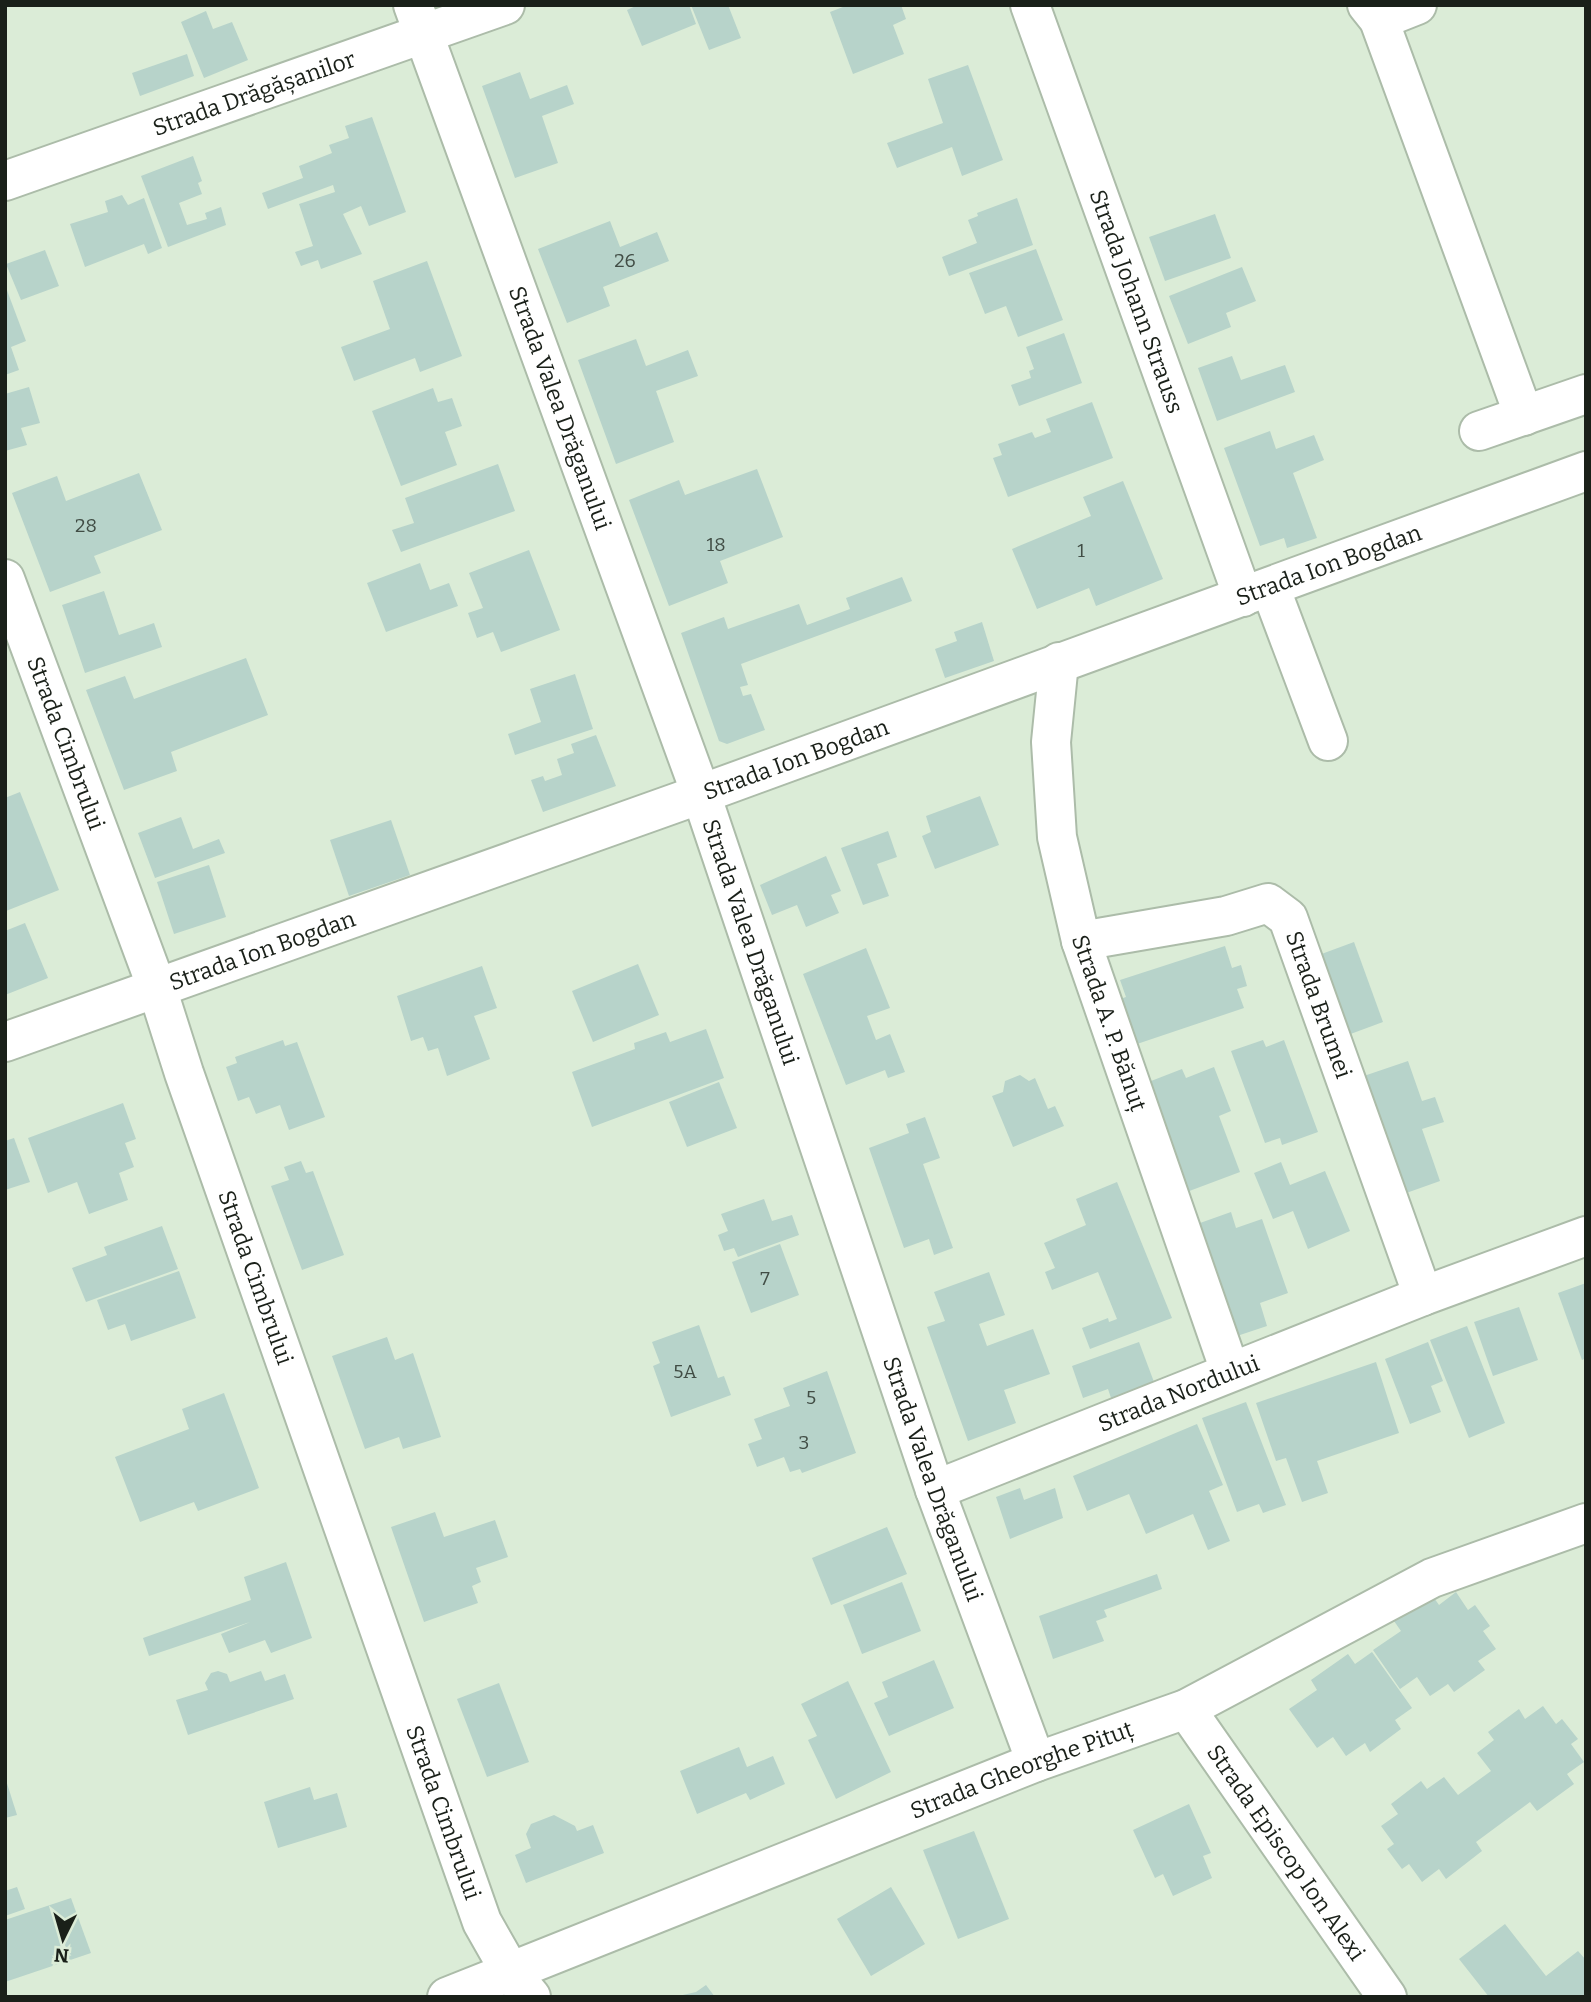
<svg xmlns="http://www.w3.org/2000/svg" width="1591" height="2002" font-family="Bitter,serif">
  <rect width="100%" height="100%" fill="#dbecd7"/>
  <!-- building -->
  <g fill="#b7d3ca">
    <path d="M 638,5 L 689,5 L 696,24 L 642,46 L 627,10 Z"/>
    <path d="M 691,5 L 728,5 L 741,38 L 709,50 Z"/>
    <path d="M 848,5 L 901,5 L 906,19 L 893,25 L 904,54 L 853,74 L 830,12 Z"/>
    <path d="M 206,11 L 213,29 L 232,22 L 248,60 L 204,78 L 181,22 Z"/>
    <path d="M 187,54 L 194,76 L 140,96 L 132,73 Z"/>
    <path d="M 968,65 L 1003,160 L 962,176 L 952,147 L 897,168 L 887,143 L 943,123 L 928,79 Z"/>
    <path d="M 520,72 L 530,99 L 567,85 L 574,104 L 542,116 L 558,163 L 515,178 L 482,86 Z"/>
    <path d="M 372,117 L 406,212 L 369,226 L 361,206 L 343,214 L 362,254 L 321,269 L 318,260 L 301,266 L 295,252 L 313,246 L 299,204 L 335,192 L 333,185 L 268,209 L 262,193 L 303,178 L 299,166 L 332,153 L 329,145 L 349,138 L 345,126 Z"/>
    <path d="M 193,156 L 202,181 L 198,183 L 202,194 L 179,203 L 187,225 L 207,219 L 205,213 L 221,207 L 226,225 L 168,247 L 141,176 Z"/>
    <path d="M 122,195 L 128,205 L 144,198 L 162,248 L 148,254 L 144,244 L 85,267 L 70,224 L 108,212 L 105,201 Z"/>
    <path d="M 1017,198 L 1033,245 L 949,276 L 942,257 L 977,243 L 968,220 L 978,216 L 977,213 Z"/>
    <path d="M 1215,214 L 1231,258 L 1165,281 L 1149,237 Z"/>
    <path d="M 610,221 L 620,247 L 657,232 L 669,261 L 603,287 L 610,306 L 567,323 L 538,249 Z"/>
    <path d="M 1036,249 L 1063,320 L 1018,337 L 1006,306 L 985,314 L 969,273 Z"/>
    <path d="M 45,250 L 59,286 L 21,300 L 6,264 Z"/>
    <path d="M 427,261 L 462,356 L 420,372 L 415,358 L 354,381 L 341,347 L 390,329 L 373,281 Z"/>
    <path d="M 1242,267 L 1256,301 L 1226,313 L 1231,327 L 1188,344 L 1169,296 Z"/>
    <path d="M 5,285 L 26,341 L 11,347 L 19,370 L 5,375 Z"/>
    <path d="M 1064,333 L 1082,383 L 1019,406 L 1011,385 L 1031,378 L 1029,371 L 1034,369 L 1026,347 Z"/>
    <path d="M 636,339 L 646,366 L 688,350 L 698,376 L 656,391 L 674,442 L 616,464 L 578,360 Z"/>
    <path d="M 1232,356 L 1241,380 L 1285,365 L 1295,392 L 1217,421 L 1198,368 Z"/>
    <path d="M 29,387 L 40,423 L 21,428 L 27,445 L 5,451 L 5,394 Z"/>
    <path d="M 433,388 L 438,402 L 452,398 L 462,426 L 445,432 L 457,465 L 401,486 L 372,411 Z"/>
    <path d="M 1092,402 L 1113,458 L 1008,497 L 993,458 L 1002,455 L 998,444 L 1032,432 L 1035,438 L 1051,432 L 1046,419 Z"/>
    <path d="M 1270,431 L 1276,449 L 1314,435 L 1324,460 L 1293,473 L 1317,538 L 1287,548 L 1284,538 L 1260,546 L 1224,448 Z"/>
    <path d="M 498,464 L 515,511 L 401,552 L 392,530 L 414,523 L 405,498 Z"/>
    <path d="M 757,469 L 783,537 L 720,561 L 728,583 L 669,606 L 629,500 L 679,480 L 685,495 Z"/>
    <path d="M 139,473 L 162,530 L 94,556 L 101,573 L 50,592 L 12,493 L 57,476 L 66,501 Z"/>
    <path d="M 1123,481 L 1163,579 L 1096,606 L 1089,588 L 1037,609 L 1012,549 L 1091,516 L 1083,497 Z"/>
    <path d="M 529,550 L 560,630 L 501,652 L 493,632 L 477,638 L 468,613 L 483,608 L 469,573 Z"/>
    <path d="M 420,563 L 430,590 L 449,583 L 458,606 L 386,632 L 367,583 Z"/>
    <path d="M 902,577 L 912,601 L 741,664 L 748,685 L 740,687 L 743,696 L 751,694 L 765,730 L 727,744 L 719,741 L 681,633 L 724,617 L 728,629 L 799,604 L 807,625 L 850,609 L 846,598 Z"/>
    <path d="M 104,591 L 119,635 L 154,623 L 162,647 L 85,673 L 62,605 Z"/>
    <path d="M 982,622 L 994,661 L 945,678 L 935,649 L 957,641 L 954,632 Z"/>
    <path d="M 246,658 L 268,715 L 171,752 L 177,771 L 124,790 L 86,690 L 125,676 L 134,699 Z"/>
    <path d="M 575,674 L 593,729 L 515,755 L 508,734 L 541,722 L 530,689 Z"/>
    <path d="M 596,735 L 616,786 L 543,812 L 531,780 L 543,776 L 545,781 L 562,775 L 557,759 L 574,753 L 571,744 Z"/>
    <path d="M 20,792 L 59,890 L 6,911 L 5,798 Z"/>
    <path d="M 980,796 L 999,845 L 935,869 L 922,836 L 931,832 L 926,816 Z"/>
    <path d="M 181,817 L 193,849 L 219,839 L 225,853 L 155,878 L 138,833 Z"/>
    <path d="M 391,820 L 410,875 L 349,896 L 330,840 Z"/>
    <path d="M 888,831 L 897,857 L 877,864 L 889,896 L 863,905 L 841,848 Z"/>
    <path d="M 826,856 L 841,891 L 831,895 L 839,913 L 806,927 L 797,905 L 772,915 L 760,885 Z"/>
    <path d="M 209,865 L 226,917 L 174,934 L 157,882 Z"/>
    <path d="M 25,923 L 48,978 L 5,995 L 5,931 Z"/>
    <path d="M 1354,942 L 1383,1022 L 1337,1039 L 1308,959 Z"/>
    <path d="M 1225,946 L 1232,968 L 1241,965 L 1247,986 L 1237,989 L 1244,1008 L 1137,1044 L 1132,1029 L 1124,1031 L 1114,1001 L 1126,997 L 1120,980 Z"/>
    <path d="M 866,948 L 890,1008 L 867,1016 L 876,1040 L 890,1034 L 905,1072 L 888,1078 L 885,1070 L 846,1085 L 803,974 Z"/>
    <path d="M 638,964 L 659,1015 L 593,1042 L 572,991 Z"/>
    <path d="M 482,966 L 497,1008 L 474,1016 L 490,1059 L 447,1076 L 438,1048 L 428,1051 L 423,1037 L 411,1041 L 397,996 Z"/>
    <path d="M 706,1029 L 724,1078 L 592,1127 L 572,1072 L 635,1049 L 634,1043 L 666,1032 L 670,1042 Z"/>
    <path d="M 283,1040 L 285,1046 L 297,1042 L 325,1117 L 289,1130 L 280,1105 L 256,1114 L 249,1097 L 238,1101 L 226,1067 L 237,1063 L 235,1057 Z"/>
    <path d="M 1263,1040 L 1266,1047 L 1284,1040 L 1318,1132 L 1282,1145 L 1280,1138 L 1265,1143 L 1231,1051 Z"/>
    <path d="M 1408,1061 L 1422,1101 L 1435,1097 L 1444,1122 L 1422,1129 L 1440,1181 L 1395,1197 L 1355,1079 Z"/>
    <path d="M 1214,1067 L 1231,1111 L 1219,1116 L 1240,1172 L 1176,1196 L 1133,1088 L 1182,1069 L 1186,1078 Z"/>
    <path d="M 1020,1075 L 1029,1081 L 1035,1078 L 1048,1109 L 1055,1106 L 1064,1126 L 1013,1147 L 992,1096 L 1003,1092 L 1005,1081 Z"/>
    <path d="M 719,1082 L 737,1128 L 687,1147 L 669,1102 Z"/>
    <path d="M 123,1103 L 136,1139 L 125,1143 L 134,1167 L 119,1173 L 128,1200 L 89,1214 L 77,1182 L 48,1193 L 28,1138 Z"/>
    <path d="M 925,1117 L 940,1158 L 923,1164 L 953,1248 L 934,1255 L 929,1239 L 904,1248 L 869,1148 L 909,1133 L 906,1124 Z"/>
    <path d="M 14,1138 L 30,1182 L 5,1190 L 5,1141 Z"/>
    <path d="M 301,1161 L 306,1173 L 313,1171 L 344,1255 L 302,1270 L 271,1186 L 289,1180 L 284,1167 Z"/>
    <path d="M 1281,1162 L 1290,1185 L 1325,1171 L 1350,1231 L 1308,1249 L 1293,1211 L 1273,1219 L 1254,1173 Z"/>
    <path d="M 1117,1182 L 1172,1318 L 1090,1349 L 1082,1328 L 1108,1318 L 1109,1322 L 1117,1319 L 1098,1272 L 1052,1290 L 1045,1272 L 1055,1268 L 1044,1243 L 1086,1225 L 1076,1199 Z"/>
    <path d="M 764,1199 L 772,1221 L 792,1215 L 799,1235 L 738,1257 L 734,1248 L 724,1251 L 718,1235 L 728,1231 L 721,1214 Z"/>
    <path d="M 1231,1212 L 1236,1228 L 1262,1219 L 1288,1293 L 1260,1303 L 1267,1326 L 1225,1340 L 1186,1228 Z"/>
    <path d="M 162,1226 L 178,1269 L 86,1302 L 72,1268 L 107,1255 L 104,1247 Z"/>
    <path d="M 780,1244 L 799,1295 L 751,1313 L 732,1262 Z"/>
    <path d="M 179,1271 L 196,1318 L 131,1341 L 125,1324 L 108,1330 L 97,1300 Z"/>
    <path d="M 989,1272 L 1005,1315 L 979,1324 L 987,1346 L 1033,1329 L 1050,1374 L 1004,1390 L 1016,1423 L 968,1441 L 927,1327 L 945,1321 L 934,1292 Z"/>
    <path d="M 1586,1283 L 1586,1358 L 1582,1360 L 1558,1293 Z"/>
    <path d="M 1519,1307 L 1538,1360 L 1493,1376 L 1474,1322 Z"/>
    <path d="M 699,1325 L 718,1378 L 724,1376 L 731,1395 L 671,1417 L 653,1366 L 660,1363 L 652,1342 Z"/>
    <path d="M 1467,1326 L 1505,1423 L 1469,1438 L 1430,1340 Z"/>
    <path d="M 387,1337 L 395,1360 L 413,1353 L 441,1437 L 403,1449 L 399,1437 L 365,1449 L 332,1356 Z"/>
    <path d="M 1139,1342 L 1157,1390 L 1114,1407 L 1108,1389 L 1083,1398 L 1072,1366 Z"/>
    <path d="M 1428,1342 L 1443,1381 L 1431,1386 L 1441,1412 L 1410,1424 L 1385,1359 Z"/>
    <path d="M 1376,1362 L 1399,1433 L 1317,1461 L 1328,1493 L 1302,1502 L 1286,1458 L 1276,1461 L 1256,1403 Z"/>
    <path d="M 827,1371 L 856,1453 L 802,1473 L 800,1469 L 790,1472 L 784,1457 L 757,1467 L 748,1444 L 762,1439 L 754,1419 L 790,1406 L 783,1388 Z"/>
    <path d="M 224,1393 L 259,1488 L 198,1511 L 194,1502 L 140,1522 L 115,1457 L 189,1429 L 182,1409 Z"/>
    <path d="M 1246,1402 L 1286,1505 L 1263,1513 L 1259,1504 L 1237,1512 L 1202,1418 Z"/>
    <path d="M 1197,1424 L 1223,1485 L 1209,1491 L 1230,1541 L 1208,1550 L 1193,1514 L 1146,1534 L 1129,1494 L 1087,1511 L 1073,1476 Z"/>
    <path d="M 1020,1488 L 1024,1500 L 1055,1488 L 1063,1518 L 1010,1539 L 996,1497 Z"/>
    <path d="M 435,1512 L 444,1537 L 495,1520 L 508,1557 L 476,1568 L 481,1582 L 472,1586 L 478,1603 L 424,1622 L 391,1527 Z"/>
    <path d="M 887,1527 L 907,1574 L 831,1605 L 812,1558 Z"/>
    <path d="M 286,1562 L 312,1638 L 271,1653 L 265,1640 L 229,1653 L 221,1634 L 250,1622 L 149,1656 L 143,1638 L 251,1600 L 244,1577 Z"/>
    <path d="M 1157,1574 L 1162,1589 L 1104,1610 L 1107,1617 L 1096,1621 L 1104,1641 L 1053,1659 L 1039,1616 Z"/>
    <path d="M 902,1582 L 921,1631 L 862,1654 L 843,1605 Z"/>
    <path d="M 1456,1592 L 1468,1610 L 1475,1605 L 1490,1626 L 1483,1631 L 1496,1649 L 1478,1661 L 1485,1670 L 1454,1692 L 1448,1684 L 1430,1696 L 1417,1677 L 1400,1689 L 1373,1650 L 1401,1631 L 1394,1621 L 1432,1595 L 1439,1605 Z"/>
    <path d="M 1372,1652 L 1412,1708 L 1395,1720 L 1401,1729 L 1370,1752 L 1365,1743 L 1346,1756 L 1333,1737 L 1317,1748 L 1289,1709 L 1317,1690 L 1311,1680 L 1348,1654 L 1355,1664 Z"/>
    <path d="M 934,1660 L 954,1708 L 889,1736 L 874,1703 L 888,1697 L 882,1682 Z"/>
    <path d="M 218,1671 L 227,1674 L 230,1682 L 261,1671 L 265,1681 L 285,1674 L 294,1699 L 188,1735 L 176,1700 L 208,1690 L 205,1683 L 211,1673 Z"/>
    <path d="M 848,1681 L 891,1772 L 836,1799 L 808,1740 L 817,1736 L 801,1704 Z"/>
    <path d="M 499,1683 L 529,1762 L 487,1777 L 457,1699 Z"/>
    <path d="M 1543,1706 L 1556,1724 L 1562,1719 L 1578,1739 L 1571,1744 L 1584,1762 L 1567,1774 L 1574,1784 L 1537,1811 L 1530,1802 L 1476,1842 L 1482,1851 L 1446,1879 L 1439,1869 L 1422,1882 L 1409,1864 L 1402,1869 L 1387,1849 L 1394,1844 L 1381,1826 L 1398,1814 L 1391,1804 L 1421,1781 L 1427,1789 L 1444,1777 L 1458,1795 L 1491,1771 L 1477,1753 L 1494,1740 L 1488,1732 L 1519,1709 L 1525,1719 Z"/>
    <path d="M 739,1747 L 747,1767 L 773,1756 L 785,1784 L 750,1800 L 746,1793 L 697,1814 L 680,1771 Z"/>
    <path d="M 5,1777 L 17,1815 L 5,1818 Z"/>
    <path d="M 310,1787 L 314,1800 L 337,1793 L 347,1827 L 278,1848 L 264,1802 Z"/>
    <path d="M 1189,1804 L 1211,1853 L 1203,1856 L 1212,1878 L 1173,1896 L 1163,1874 L 1155,1878 L 1133,1830 Z"/>
    <path d="M 554,1815 L 575,1826 L 577,1831 L 593,1825 L 604,1853 L 526,1883 L 515,1855 L 531,1848 L 526,1834 L 531,1824 Z"/>
    <path d="M 974,1831 L 1009,1919 L 958,1939 L 923,1850 Z"/>
    <path d="M 17,1887 L 25,1909 L 5,1916 L 5,1891 Z"/>
    <path d="M 891,1887 L 925,1944 L 871,1976 L 837,1919 Z"/>
    <path d="M 71,1898 L 91,1953 L 5,1982 L 5,1920 Z"/>
    <path d="M 1505,1924 L 1546,1976 L 1578,1951 L 1586,1960 L 1586,1997 L 1489,1997 L 1459,1959 Z"/>
    <path d="M 706,1985 L 715,1997 L 674,1997 L 696,1992 Z"/>
  </g>
  <g fill="none" stroke-linecap="round" stroke-linejoin="round">
    <defs>
      <g id="minor">
        <path id="s1" d="M 413,5 L 701,794 L 935,1490 L 1036,1762"/>
        <path id="s2" d="M 1030,5 L 1243,597"/>
        <path d="M 1367,5 L 1379,20 L 1524,416"/>
        <path d="M 1379,20 L 1417,5"/>
        <path id="s3" d="M 5,181 L 505,5"/>
        <path d="M 1479,431 L 1586,394"/>
        <path id="s4" d="M 5,579 L 157,988 L 184,1073 L 482,1922 L 511,1973 L 531,1997"/>
        <path d="M 1270,587 L 1328,741"/>
        <path id="s5" d="M 1059,662 L 1051,742 L 1057,837 L 1081,941 L 1230,1371"/>
        <path id="s6" d="M 1081,941 L 1226,916 L 1268,903 L 1288,918 L 1423,1296"/>
        <path id="s7" d="M 935,1490 L 1423,1296 L 1586,1236"/>
        <path id="s8" d="M 1186,1709 L 1387,1997"/>
        <path id="s9" d="M 447,1997 L 1036,1762 L 1186,1709 L 1432,1578 L 1586,1523"/>
      </g>
      <g id="major">
        <path id="s10" d="M 5,1042 L 701,794 L 1586,471"/>
      </g>
    </defs>
    <!-- minor casing -->
    <use href="#minor" stroke="#acbca9" stroke-width="42"/>
    <!-- major casing -->
    <use href="#major" stroke="#acbca9" stroke-width="42"/>
    <!-- minor -->
    <use href="#minor" stroke="#fff" stroke-width="38"/>
    <!-- major -->
    <use href="#major" stroke="#fff" stroke-width="38"/>
  </g>
  <g text-anchor="middle" stroke-width="5" stroke-linejoin="round" paint-order="stroke">
    <!-- number labels -->
    <g font-size="19" fill="#414d45">
      <text x="625" y="267">26</text>
      <text x="86" y="532">28</text>
      <text x="716" y="551">18</text>
      <text x="1081" y="557">1</text>
      <text x="765" y="1285">7</text>
      <text x="685" y="1378">5A</text>
      <text x="811" y="1404">5</text>
      <text x="804" y="1449">3</text>
    </g>
    <!-- street labels -->
    <g font-size="23" fill="#1a2019" stroke="#dbecd7">
      <text dy="8" stroke="none"><textPath href="#s3" startOffset="264">Strada Drăgășanilor</textPath></text>
      <text dy="8" stroke="none"><textPath href="#s2" startOffset="315">Strada Johann Strauss</textPath></text>
      <text dy="8" stroke="none"><textPath href="#s1" startOffset="429">Strada Valea Drăganului</textPath></text>
      <text dy="8" stroke="none"><textPath href="#s10" startOffset="1407">Strada Ion Bogdan</textPath></text>
      <text dy="8" stroke="none"><textPath href="#s4" startOffset="175">Strada Cimbrului</textPath></text>
      <text dy="8" stroke="none"><textPath href="#s10" startOffset="840">Strada Ion Bogdan</textPath></text>
      <text dy="8" stroke="none"><textPath href="#s1" startOffset="996">Strada Valea Drăganului</textPath></text>
      <text dy="8" stroke="none"><textPath href="#s10" startOffset="273">Strada Ion Bogdan</textPath></text>
      <text dy="8" stroke="none"><textPath href="#s6" startOffset="308">Strada Brumei</textPath></text>
      <text dy="8" stroke="none"><textPath href="#s5" startOffset="369">Strada A. P. Bănuț</textPath></text>
      <text dy="8" stroke="none"><textPath href="#s4" startOffset="742">Strada Cimbrului</textPath></text>
      <text dy="8" stroke="none"><textPath href="#s7" startOffset="262">Strada Nordului</textPath></text>
      <text dy="8" stroke="none"><textPath href="#s1" startOffset="1563">Strada Valea Drăganului</textPath></text>
      <text dy="8" stroke="none"><textPath href="#s9" startOffset="618">Strada Gheorghe Pituț</textPath></text>
      <text dy="8" stroke="none"><textPath href="#s4" startOffset="1309">Strada Cimbrului</textPath></text>
      <text dy="8" stroke="none"><textPath href="#s8" startOffset="175">Strada Episcop Ion Alexi</textPath></text>
    </g>
  </g>
  <!-- border -->
  <rect width="1591" height="2002" fill="none" stroke="#1a2019" stroke-width="14"/>
  <!-- north arrow -->
  <g transform="translate(63 1939) rotate(185)" stroke="#dbecd7" stroke-width="5" paint-order="stroke">
  <path d="M0-5L12 26L0 18L-12 26Z" fill="#1a2019"/>
  <text y="-10" font-size="19" font-weight="bold" text-anchor="middle" fill="#1a2019">N</text>
  </g>
</svg>
